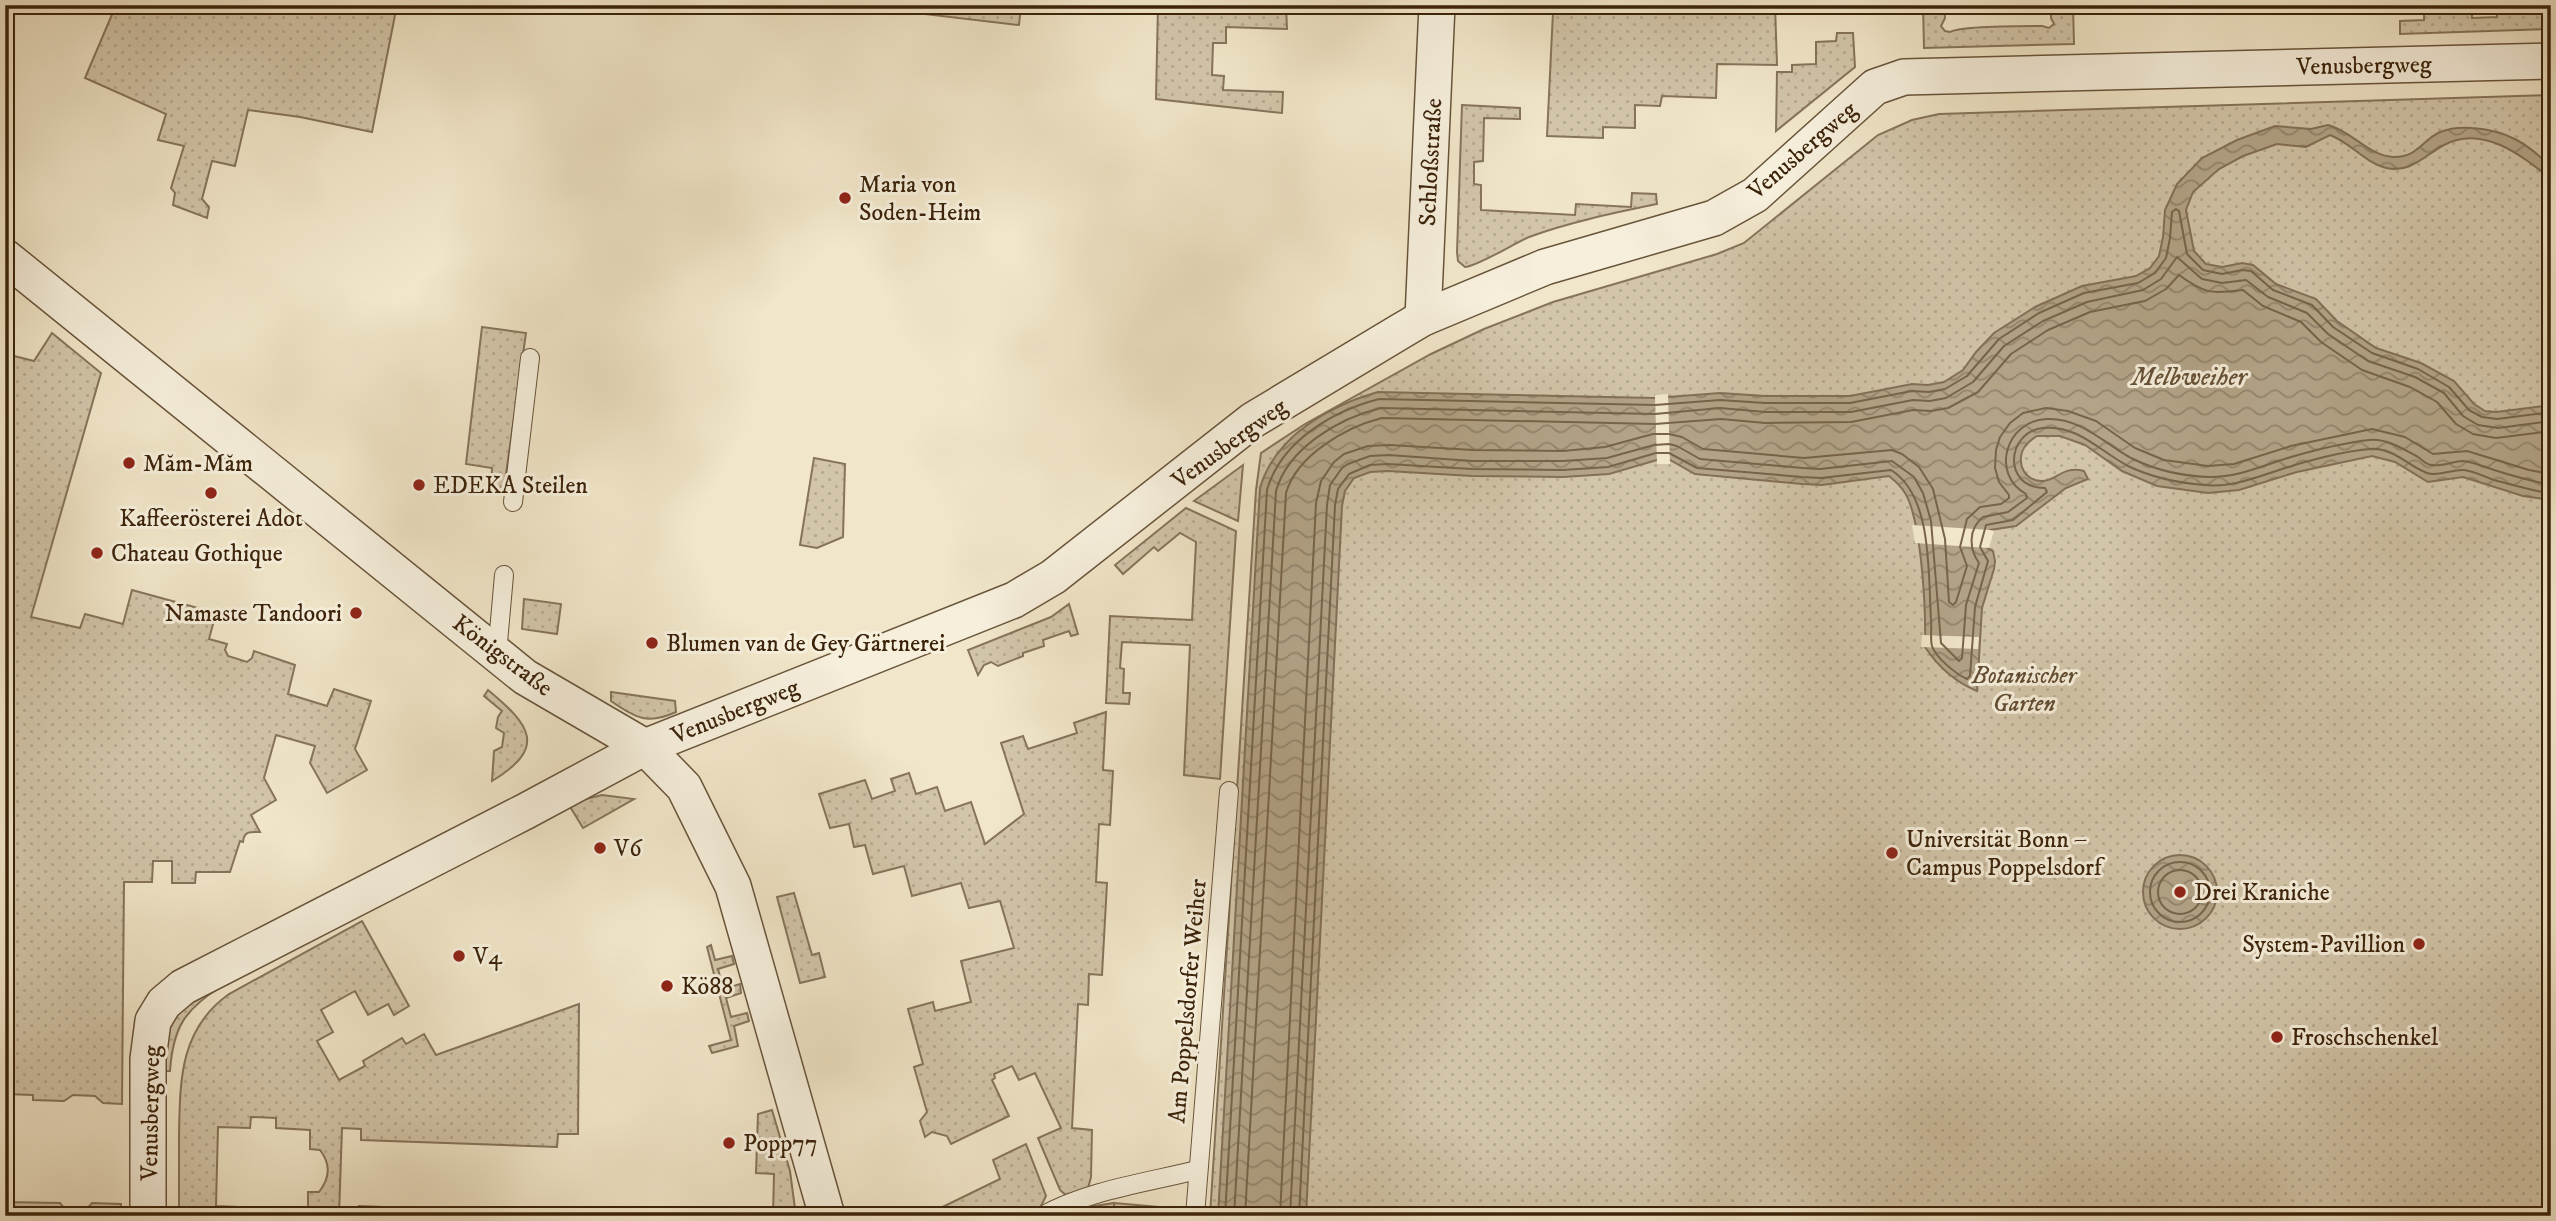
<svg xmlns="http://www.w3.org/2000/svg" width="2556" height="1221" font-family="'IM FELL DW Pica',serif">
  <defs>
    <pattern id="grass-dots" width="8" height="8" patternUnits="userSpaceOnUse" patternTransform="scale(1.75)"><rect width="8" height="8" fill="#d2c5a9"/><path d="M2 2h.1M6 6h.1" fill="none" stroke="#b5a990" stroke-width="1.8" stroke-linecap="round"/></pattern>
    <pattern id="water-waves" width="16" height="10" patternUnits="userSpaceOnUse" patternTransform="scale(1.75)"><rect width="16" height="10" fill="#b3a488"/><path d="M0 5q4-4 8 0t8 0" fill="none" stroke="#93856d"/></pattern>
  </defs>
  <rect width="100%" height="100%" fill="#f1e6c9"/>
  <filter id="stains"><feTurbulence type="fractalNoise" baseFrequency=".00286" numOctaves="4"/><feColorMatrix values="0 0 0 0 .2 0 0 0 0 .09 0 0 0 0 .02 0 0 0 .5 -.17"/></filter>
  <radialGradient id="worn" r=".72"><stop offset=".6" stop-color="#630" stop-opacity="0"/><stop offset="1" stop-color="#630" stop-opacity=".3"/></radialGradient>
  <!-- grass -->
  <g fill="url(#grass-dots)" stroke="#86745a" stroke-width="2" fill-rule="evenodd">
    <path d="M 116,5 L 397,5 L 372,132 L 300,117 L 248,110 L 235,166 L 212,161 L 202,199 L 209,207 L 207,218 L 173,205 L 175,193 L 171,188 L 184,146 L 158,140 L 166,114 L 85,78 Z"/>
    <path d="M 891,5 L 1021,5 L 1019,25 L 890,10 Z"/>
    <path d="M 1158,5 L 1286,5 L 1287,29 L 1226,27 L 1226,43 L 1213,43 L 1212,75 L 1224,76 L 1223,90 L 1283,92 L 1282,113 L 1156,99 Z"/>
    <path d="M 1560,5 L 1775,5 L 1777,65 L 1717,64 L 1716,98 L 1662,96 L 1660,106 L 1635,105 L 1635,128 L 1603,127 L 1603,138 L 1547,136 L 1553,12 L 1559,12 Z"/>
    <path d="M 1923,5 L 1944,5 L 1945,18 L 1941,26 L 1945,31 L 1950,32 C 1960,26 2026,26 2042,26 L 2049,28 L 2054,24 L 2051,18 L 2051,5 L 2073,5 L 2074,44 L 1924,48 Z"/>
    <path d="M 2497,5 L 2540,5 L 2541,10 L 2551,10 L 2551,29 L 2400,34 L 2400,21 L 2424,20 L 2424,14 L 2472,12 L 2472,18 L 2497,17 Z"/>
    <path d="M 1837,33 L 1853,33 L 1855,67 L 1776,131 L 1777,72 L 1792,72 L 1792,65 L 1816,64 L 1816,42 L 1836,41 Z"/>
    <path d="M 2551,95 L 2551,1216 L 1210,1216 L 1256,490 L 1261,453 L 1305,424 L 1431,354 L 1484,329 L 1553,302 L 1717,254 L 1744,243 L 1878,135 L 1912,120 L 1939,114 Z"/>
    <path d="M 1462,105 L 1520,108 L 1520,119 L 1484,118 L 1483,161 L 1474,162 L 1474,184 L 1481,185 L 1481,210 L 1575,215 L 1576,204 L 1631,207 L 1632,193 L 1656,194 L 1657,204 C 1614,213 1570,222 1529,237 C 1513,244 1478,266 1465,267 L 1458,261 L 1457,252 Z"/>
    <path d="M 482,327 L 526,333 L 504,488 L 491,487 L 492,468 L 466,464 Z"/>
    <path d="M 52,333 L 101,373 L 31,617 L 80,628 L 85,614 L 123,624 L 132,590 L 216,613 L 209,639 L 227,644 L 225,650 L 228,656 L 247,662 L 252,658 L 254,651 L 295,665 L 288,694 L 327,706 L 334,689 L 371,701 L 355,749 L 367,770 L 327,793 L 310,763 L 315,746 L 276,735 L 264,778 L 276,800 L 251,815 L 260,832 C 252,832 244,830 243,842 L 240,841 L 230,872 L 196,872 L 195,883 L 172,883 L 172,861 L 153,861 L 152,882 L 124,882 L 122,1104 L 103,1103 L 95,1096 L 73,1095 L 64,1101 L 33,1100 L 33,1095 L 5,1094 L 5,375 L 10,355 L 34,361 Z"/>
    <path d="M 814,458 L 845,464 L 843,537 L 817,548 L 800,545 Z"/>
    <path d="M 1243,465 L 1238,521 L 1194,501 Z"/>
    <path d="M 1186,508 L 1236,531 L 1220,779 L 1184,775 L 1190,645 L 1122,642 L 1120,668 L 1124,669 L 1123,693 L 1130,693 L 1129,704 L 1106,703 L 1110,616 L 1192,620 L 1196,542 L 1180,533 L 1158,551 L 1154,547 L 1123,574 L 1115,565 Z"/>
    <path d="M 524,599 L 561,604 L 557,634 L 522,629 Z"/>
    <path d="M 1069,604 L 1078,634 L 1071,636 L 1069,631 L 1043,640 L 1044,646 L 1023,653 L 1023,656 L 998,666 L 991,662 L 984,665 L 978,675 L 968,650 L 1051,617 Z"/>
    <path d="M 488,690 C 530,725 548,747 492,781 L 494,751 L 502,747 L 504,733 L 496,728 L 498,717 L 502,711 L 484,696 Z"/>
    <path d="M 611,692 L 675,701 L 676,712 C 648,725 635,718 611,701 Z"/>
    <path d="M 1106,712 L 1103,770 L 1113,771 L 1110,825 L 1099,824 L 1096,882 L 1107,883 L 1102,975 L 1089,974 L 1088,1005 L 1078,1004 L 1072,1128 L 1092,1130 L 1091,1177 L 1088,1188 L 1068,1197 L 1060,1190 L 1038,1138 L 1061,1128 L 1035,1073 L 1019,1080 L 1012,1066 L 994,1074 L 995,1078 L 992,1080 L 1009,1116 L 951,1144 L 947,1136 L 932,1132 L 925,1137 L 920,1121 L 927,1112 L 914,1067 L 923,1064 L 908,1009 L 933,1002 L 935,1011 L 971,1002 L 961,961 L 1014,948 L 1000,901 L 969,908 L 961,883 L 912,896 L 904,866 L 873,874 L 865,845 L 854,847 L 849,824 L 830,828 L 819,794 L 865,780 L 872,799 L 895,791 L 891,779 L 909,773 L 916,794 L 937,787 L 945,811 L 971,802 L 985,844 L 1024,814 L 1001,743 L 1023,736 L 1028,749 L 1077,733 L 1074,723 Z"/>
    <path d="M 602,795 L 634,799 L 583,828 L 569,805 L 578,801 Z"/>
    <path d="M 794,893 L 812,955 L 819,953 L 825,977 L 800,983 L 777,897 Z"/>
    <path d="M 362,921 L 409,1006 L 394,1015 L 388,1004 L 368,1015 L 355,991 L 321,1010 L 333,1032 L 317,1041 L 339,1080 L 365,1066 L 363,1061 L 402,1038 L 406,1044 L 424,1034 L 436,1055 L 579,1004 L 578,1134 L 558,1134 L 557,1147 L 361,1140 L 361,1129 L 342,1128 L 339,1216 L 179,1216 C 179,1189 179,1162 179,1135 C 180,1079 180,1029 229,994 ZM 251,1117 L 276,1118 L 276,1128 L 310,1130 L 310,1149 L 320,1150 C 331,1164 330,1178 319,1192 L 308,1192 L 308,1210 L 216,1206 L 218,1127 L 250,1128 Z"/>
    <path d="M 711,945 L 715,960 L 732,956 L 734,964 L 718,969 L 723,989 L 740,984 L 741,993 L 726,998 L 731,1017 L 747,1013 L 749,1021 L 734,1026 L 738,1046 L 712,1053 L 709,1046 L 731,1040 L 707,947 Z"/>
    <path d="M 222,986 C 185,1009 173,1027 170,1071 L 160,1071 L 166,1032 L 180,1007 Z"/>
    <path d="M 772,1110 L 790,1171 L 796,1216 L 773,1216 L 774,1174 L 756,1173 L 758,1114 Z"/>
    <path d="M 1026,1144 L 1046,1196 L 1040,1208 L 1026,1216 L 924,1216 L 1000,1179 L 993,1160 Z"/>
    <path d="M 5,1202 L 60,1203 L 65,1209 L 78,1213 L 86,1210 L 92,1203 L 121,1204 L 121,1216 L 5,1216 Z"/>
    <path d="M 1114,1203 L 1115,1216 L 1057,1216 L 1088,1207 Z"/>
    <path d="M 359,1206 L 383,1207 L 382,1216 L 359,1216 Z"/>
    <path d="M 440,1209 L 480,1210 L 480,1216 L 440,1216 Z"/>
  </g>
  <!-- pitch -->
  <path fill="#d2c5a9" stroke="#86745a" stroke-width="2" d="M 1114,1203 L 1159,1207 L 1175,1216 L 1115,1216 Z"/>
  <!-- water -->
  <g fill="url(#water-waves)" stroke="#837056" stroke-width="2">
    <path d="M 2328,125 C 2352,131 2370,157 2394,157 C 2418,157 2421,141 2440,132 C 2450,128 2461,127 2472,128 C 2506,130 2527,143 2551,167 L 2551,179 C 2522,156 2483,124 2444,145 C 2425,155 2410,174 2386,168 C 2364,162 2351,143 2330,135 L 2306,147 L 2277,144 L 2243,156 L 2219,169 L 2193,192 L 2186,210 L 2194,251 L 2206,264 L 2222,267 L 2242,263 L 2253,265 L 2276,284 L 2316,299 L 2337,321 L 2376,348 L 2421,363 L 2454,381 L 2474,404 L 2485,411 L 2496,412 L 2551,405 L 2551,500 L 2523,496 L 2463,477 L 2428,482 L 2395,462 L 2372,456 L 2297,472 L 2239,490 L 2208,493 L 2157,486 L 2122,471 L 2085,445 L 2060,436 L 2037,436 C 2031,440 2025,444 2022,452 C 2018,466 2025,480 2041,481 C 2056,482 2062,465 2084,471 L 2088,479 L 2066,488 L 2016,526 L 1990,530 L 1987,548 L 1993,551 L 1995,561 L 1994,569 L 1982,608 L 1977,691 C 1955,682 1939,668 1925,647 C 1926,610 1922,535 1909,501 C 1905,490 1898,483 1889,476 L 1822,485 L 1802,484 L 1695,474 L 1670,460 L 1657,460 L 1609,474 L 1563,477 L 1472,476 L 1388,471 L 1370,472 L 1354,478 L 1345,491 L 1342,506 L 1306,1216 L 1218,1216 L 1260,488 C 1275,436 1329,406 1378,392 L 1655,398 L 1720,393 L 1765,396 L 1850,396 L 1912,384 L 1928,385 L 1944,382 L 1963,370 L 1976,352 L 1994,333 L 2035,307 L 2082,286 L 2136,276 L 2150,268 L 2159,256 L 2163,237 L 2165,210 L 2177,184 L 2202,158 L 2237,140 L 2275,126 L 2311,129 Z"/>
    <circle cx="2180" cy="892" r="37"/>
  </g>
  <!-- pier -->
  <g fill="#f1e6c9">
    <path d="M 1668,394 L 1670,464 L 1657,464 L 1655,395 Z"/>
    <path d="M 1912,525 L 1990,530 L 1994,531 L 1989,548 L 1915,543 Z"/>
    <path d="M 1922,635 L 1979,637 L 1978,649 L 1921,647 Z"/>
  </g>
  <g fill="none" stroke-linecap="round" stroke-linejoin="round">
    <!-- shore -->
    <g stroke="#776449" stroke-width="2">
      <circle cx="2180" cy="892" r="30"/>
      <circle cx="2180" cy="892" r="22"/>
      <path d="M 1225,1216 L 1267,490 C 1281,441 1333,411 1379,399 L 1655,405 L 1720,400 L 1765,403 L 1850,403 L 1912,391 L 1929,392 L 1945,389 L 1967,376 L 1999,339 L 2039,313 L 2084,293 L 2138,283 L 2155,273 L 2166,258 L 2170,238 L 2172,212 L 2176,209 L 2179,211 L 2187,254 L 2203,270 L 2222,274 L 2242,270 L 2251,271 L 2273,290 L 2312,305 L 2333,327 L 2372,353 L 2418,369 L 2449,387 L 2469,410 L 2482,417 L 2497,419 L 2551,412"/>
      <path d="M 1234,1216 L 1276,491 C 1288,448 1339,418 1381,408 L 1655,414 L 1720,408 L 1765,412 L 1851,412 L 1913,400 L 1930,401 L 1946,398 L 1973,382 L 2004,346 L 2043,321 L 2087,302 L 2143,290 L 2161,279 L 2177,257 L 2202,279 L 2222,283 L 2246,280 L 2268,297 L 2307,313 L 2328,334 L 2368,361 L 2415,377 L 2444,393 L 2463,416 L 2478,425 L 2498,428 L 2551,421"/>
      <path d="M 1245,1216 L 1286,493 C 1297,455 1346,427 1382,418 L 1655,424 L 1721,419 L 1765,423 L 1851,422 L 1913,410 L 1931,411 L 1948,408 L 1978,392 L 2011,354 L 2048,330 L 2090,312 L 2145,301 L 2166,289 L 2179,275 C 2205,294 2211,294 2243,290 L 2263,306 L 2301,322 L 2321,342 L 2362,370 L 2410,387 L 2437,402 L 2456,424 L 2473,434 L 2496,438 L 2551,431"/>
      <path d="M 1280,1216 L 1316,503 L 1321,481 L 1334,462 L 1344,454 L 1368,446 L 1390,445 L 1473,450 L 1563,451 L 1605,447 L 1653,434 L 1669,434 L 1682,437 L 1703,449 L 1804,458 L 1892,450 L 1902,454 L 1919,467 L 1933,489 L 1945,539 L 1949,602 L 1953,605 L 1956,602 L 1967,566 L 1960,547 L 1967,519 L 1980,507 L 2001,504 L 2009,498 L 2009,495 L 1999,482 L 1995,468 L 1996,450 L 2000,437 L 2010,423 L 2023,413 L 2046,408 L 2068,411 L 2096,421 L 2135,448 L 2164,460 L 2208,466 L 2234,464 L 2291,446 L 2372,429 L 2405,437 L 2433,454 L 2467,451 L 2529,470 L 2551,474"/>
      <path d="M 1290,1216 L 1327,505 L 1330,485 L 1342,468 L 1348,464 L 1370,456 L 1389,455 L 1472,461 L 1563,461 L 1607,458 L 1654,445 L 1669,444 L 1677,446 L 1700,459 L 1803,468 L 1820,469 L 1892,461 L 1914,477 L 1923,493 L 1931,521 L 1941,643 L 1959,661 L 1962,658 L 1966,605 L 1979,563 C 1969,549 1968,529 1983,517 L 2008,512 L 2027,498 L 2026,494 C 1990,474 2006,421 2046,419 C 2080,417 2104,443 2131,458 C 2155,470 2182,476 2208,477 C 2237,478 2264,465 2291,457 C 2315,450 2343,443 2369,440 C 2386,438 2404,449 2418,457 C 2422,460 2427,465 2432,465 C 2442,467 2453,461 2463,461 C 2473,462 2485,467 2494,470 C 2513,476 2531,481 2551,485"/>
      <path d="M 1299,1216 L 1335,505 L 1338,489 L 1349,474 L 1370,465 L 1388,464 L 1472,469 L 1563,470 L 1608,467 L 1656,453 L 1669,453 L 1697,468 L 1802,477 L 1821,478 L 1891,470 C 1933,496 1928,574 1931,619 C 1932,627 1930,639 1932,646 C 1936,658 1956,674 1967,679 L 1970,676 L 1975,607 L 1988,561 L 1980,547 L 1986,525 L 2013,520 L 2047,492 L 2045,488 C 2002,488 2006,432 2043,428 C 2077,424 2101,452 2128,466 C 2153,478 2177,483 2205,485 C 2231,488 2257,477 2282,469 C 2306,461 2344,451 2370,449 C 2393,447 2408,466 2427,473 C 2438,477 2452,469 2464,470 C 2474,471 2485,477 2494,480 C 2513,485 2531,490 2551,494"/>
    </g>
    <defs>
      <g id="service">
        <path d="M 513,502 L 530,358"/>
        <path d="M 497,654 L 504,575"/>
        <path d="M 1042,1216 C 1089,1190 1145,1183 1197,1170"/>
        <path d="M 1195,1216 L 1229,791"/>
      </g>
      <g id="minor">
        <path d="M 5,257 L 525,677 L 645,747 L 684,787 L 733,886 L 827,1216"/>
        <path d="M 1423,318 L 1437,5"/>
        <path d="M 148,1216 L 148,1059 L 153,1021 L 164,1003 L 183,987 L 526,811 L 645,747 L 1014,600 L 1053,577 L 1253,420 L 1401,331 L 1423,318 L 1545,267 L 1714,218 L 1755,195 L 1875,87 L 1904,77 L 2551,61"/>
      </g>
    </defs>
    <!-- service casing -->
    <use href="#service" stroke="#68543a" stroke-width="20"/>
    <!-- minor casing -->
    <use href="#minor" stroke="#68543a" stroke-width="38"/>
    <!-- service -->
    <use href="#service" stroke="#f6efdc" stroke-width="18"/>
    <!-- minor -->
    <use href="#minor" stroke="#f6efdc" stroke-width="35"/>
  </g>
  <!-- markers -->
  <g fill="#8f2418" stroke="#f6efdc" stroke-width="2.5">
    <circle cx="845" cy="198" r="7"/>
    <circle cx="129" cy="463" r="7"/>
    <circle cx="419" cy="485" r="7"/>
    <circle cx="211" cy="493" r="7"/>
    <circle cx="97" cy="553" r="7"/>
    <circle cx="356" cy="613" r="7"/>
    <circle cx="652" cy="643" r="7"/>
    <circle cx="600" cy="848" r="7"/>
    <circle cx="1892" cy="853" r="7"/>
    <circle cx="2180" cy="892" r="7"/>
    <circle cx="2419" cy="944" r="7"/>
    <circle cx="459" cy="956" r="7"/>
    <circle cx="667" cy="986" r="7"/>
    <circle cx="2277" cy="1037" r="7"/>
    <circle cx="729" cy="1143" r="7"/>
  </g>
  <g text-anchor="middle" stroke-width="6" stroke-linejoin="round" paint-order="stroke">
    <!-- street labels -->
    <g font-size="24" fill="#3b230a" stroke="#f6efdc">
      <text transform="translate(2364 65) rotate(-1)" y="8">Venusbergweg</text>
      <text transform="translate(1802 150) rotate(-41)" y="8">Venusbergweg</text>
      <text transform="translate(1430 162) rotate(-87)" y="8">Schloßstraße</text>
      <text transform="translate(1229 443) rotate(-36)" y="8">Venusbergweg</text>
      <text transform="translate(503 655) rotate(37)" y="8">Königstraße</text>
      <text transform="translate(735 711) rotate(-22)" y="8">Venusbergweg</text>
      <text transform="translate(1187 1001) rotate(-85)" y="8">Am Poppelsdorfer Weiher</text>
      <text transform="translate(150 1113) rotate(-89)" y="8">Venusbergweg</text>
    </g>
    <!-- poi labels -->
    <g font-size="24" fill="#3b230a" stroke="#f6efdc" text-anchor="start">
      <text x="859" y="192">Maria von<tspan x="859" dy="28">Soden-Heim</tspan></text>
      <text x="143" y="471">Măm-Măm</text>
      <text x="433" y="493">EDEKA Steilen</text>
      <text x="211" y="526" text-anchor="middle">Kaffeerösterei Adot</text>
      <text x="111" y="561">Chateau Gothique</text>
      <text x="342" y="621" text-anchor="end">Namaste Tandoori</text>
      <text x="666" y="651">Blumen van de Gey Gärtnerei</text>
      <text x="1906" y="847">Universität Bonn –<tspan x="1906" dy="28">Campus Poppelsdorf</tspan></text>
      <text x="614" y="856">V6</text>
      <text x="2194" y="900">Drei Kraniche</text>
      <text x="2405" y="952" text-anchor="end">System-Pavillion</text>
      <text x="473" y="964">V4</text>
      <text x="681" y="994">Kö88</text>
      <text x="2291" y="1045">Froschschenkel</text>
      <text x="743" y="1151">Popp77</text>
    </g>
    <!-- park labels -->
    <g font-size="24" font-style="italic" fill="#614c32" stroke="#f6efdc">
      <text x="2024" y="683">Botanischer<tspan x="2024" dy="28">Garten</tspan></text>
    </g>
    <!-- water labels -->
    <g font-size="26" font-style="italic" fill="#655036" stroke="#f6efdc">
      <text x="2189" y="385">Melbweiher</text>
    </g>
  </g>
  <!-- margin -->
  <rect width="2556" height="1221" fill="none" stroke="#f1e6c9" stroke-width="28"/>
  <rect x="7" y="7" width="2542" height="1207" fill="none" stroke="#3b230a" stroke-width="3.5"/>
  <rect x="14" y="14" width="2528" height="1193" fill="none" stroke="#3b230a" stroke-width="2"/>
  <rect width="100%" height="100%" filter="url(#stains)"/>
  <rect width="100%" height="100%" fill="url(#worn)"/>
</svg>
